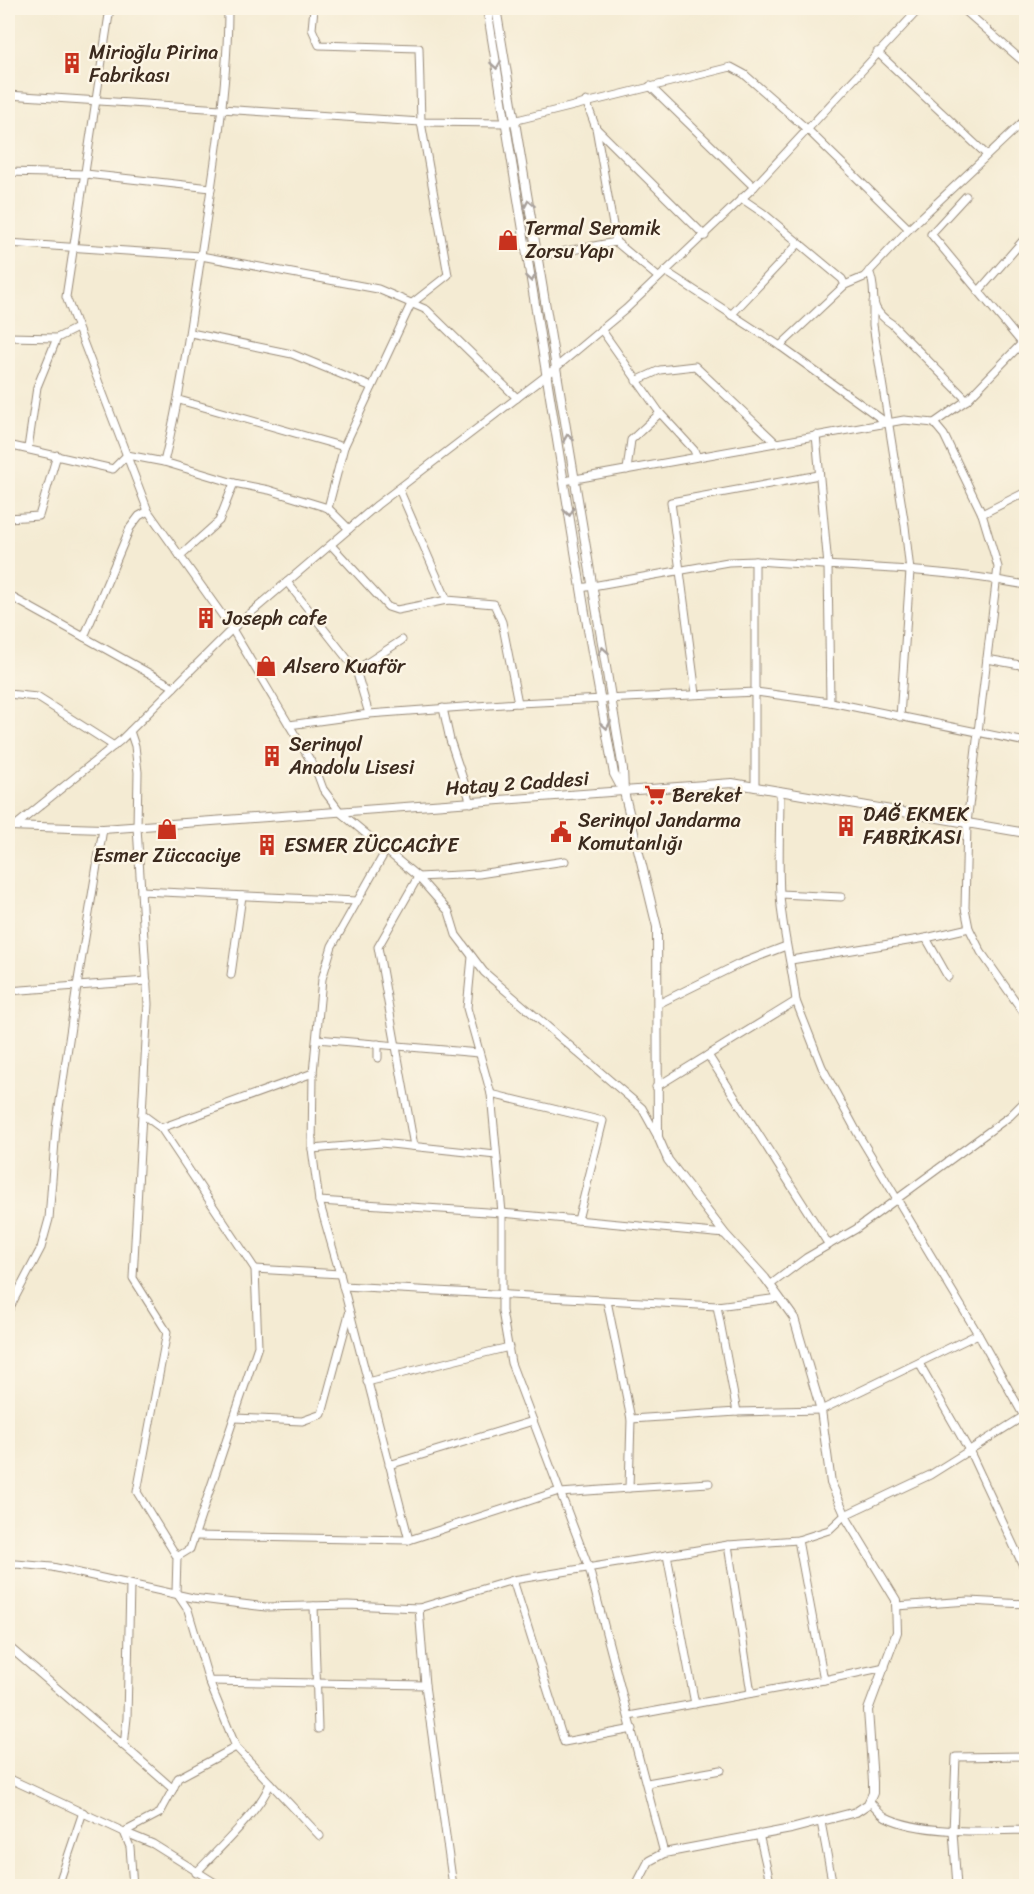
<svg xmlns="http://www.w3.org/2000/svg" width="1034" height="1894" font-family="Sriracha,sans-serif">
  <rect width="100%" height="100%" fill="#fcf5e5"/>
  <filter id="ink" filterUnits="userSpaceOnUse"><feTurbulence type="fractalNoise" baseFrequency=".0167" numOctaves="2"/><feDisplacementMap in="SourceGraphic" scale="12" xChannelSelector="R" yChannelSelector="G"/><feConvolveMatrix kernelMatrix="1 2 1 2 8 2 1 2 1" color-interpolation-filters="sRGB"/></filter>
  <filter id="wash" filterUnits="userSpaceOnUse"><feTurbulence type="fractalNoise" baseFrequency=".008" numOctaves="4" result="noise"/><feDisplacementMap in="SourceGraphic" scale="24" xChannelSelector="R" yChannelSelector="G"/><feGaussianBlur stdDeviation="1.35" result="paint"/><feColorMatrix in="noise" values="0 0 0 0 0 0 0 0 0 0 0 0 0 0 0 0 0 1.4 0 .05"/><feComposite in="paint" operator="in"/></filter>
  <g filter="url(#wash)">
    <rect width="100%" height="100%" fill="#f4ebd3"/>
  </g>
  <g filter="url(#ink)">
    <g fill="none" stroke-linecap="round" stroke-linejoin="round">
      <defs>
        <g id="minor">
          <path d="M 110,8 L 66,297 L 148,511 L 232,629 L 316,770 L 323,789 L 341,813 L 418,877 L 449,912 L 456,935 L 484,972 L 642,1108 L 658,1137"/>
          <path d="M 314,8 L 312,29 L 319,45 L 419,48 L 421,122 L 448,275 L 411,304 L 344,447 L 328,508"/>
          <path d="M 962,8 L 1026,64"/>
          <path d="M 877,52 L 987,155"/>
          <path d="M 650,86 L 754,187"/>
          <path d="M 8,95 L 421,122 L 505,123 L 731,67 L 744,74 L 808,130 L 909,229"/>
          <path d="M 586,101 L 596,128 L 616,242 L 658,277"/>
          <path d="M 596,128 L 705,236"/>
          <path d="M 8,172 L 86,174 L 211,188"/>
          <path d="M 966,196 L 931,234 L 1026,348"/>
          <path d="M 741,198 L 763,213 L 842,279 L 845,285 L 780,346"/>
          <path d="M 8,243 L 201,256 L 378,289 L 427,310 L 517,398"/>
          <path d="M 533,257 L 616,242"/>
          <path d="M 665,271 L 780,346 L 887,423"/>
          <path d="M 869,271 C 880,295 863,305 892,324 L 967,400"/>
          <path d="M 845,285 L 864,277 L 909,229 L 1026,119"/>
          <path d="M 978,292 L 1026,237"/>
          <path d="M 873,302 L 873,325 L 905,526 L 910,571 L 900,717"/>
          <path d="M 731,315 L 799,243"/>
          <path d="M 601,329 L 660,413"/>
          <path d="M 191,333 L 292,354 L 372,387"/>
          <path d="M 8,337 L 57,338 L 77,328"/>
          <path d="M 636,381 L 660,370 L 695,366 L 775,442"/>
          <path d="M 179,400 L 344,447"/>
          <path d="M 934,423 L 967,400 L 1026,339"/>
          <path d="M 816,435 L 828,566 L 830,702"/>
          <path d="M 8,445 L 113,469 L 127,455 L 164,462 L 234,483"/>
          <path d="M 28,448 L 37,387 L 57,338"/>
          <path d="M 164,462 C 183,385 193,307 205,229 C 216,156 228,81 228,8"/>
          <path d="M 627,470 L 631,440 L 660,413 L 694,450 L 697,457"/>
          <path d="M 564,481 L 904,420 L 934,423 L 944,435 L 982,514 L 998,567 L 967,823 L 965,908 L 969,928 L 981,952 L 1026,1016"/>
          <path d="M 399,489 L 447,600"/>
          <path d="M 982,514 L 1026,492"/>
          <path d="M 8,518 L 39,516 L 57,455"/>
          <path d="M 331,545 L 388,607 L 397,610 L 447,600 L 494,604 L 502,622 L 518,703"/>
          <path d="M 180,556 L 219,521 L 234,483 L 269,490 L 328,508 L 349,529"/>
          <path d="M 755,561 C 845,567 938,568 1026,585"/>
          <path d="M 287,582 L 356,670 L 369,714 L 289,725"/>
          <path d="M 581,588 L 728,562 L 755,561 L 755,787"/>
          <path d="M 8,595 L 174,687"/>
          <path d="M 84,637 L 130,528 L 139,516 L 148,511"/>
          <path d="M 987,659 L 1026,666"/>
          <path d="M 356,670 L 402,640"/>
          <path d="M 8,694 L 37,697 L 114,746"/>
          <path d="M 696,694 L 671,502 L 819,475"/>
          <path d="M 443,708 L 450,740 L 471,803"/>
          <path d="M 369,714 L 518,703 L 756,692 L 830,702 L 1026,742"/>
          <path d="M 130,731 L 135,746 L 138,772 L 137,827 L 148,1004 L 133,1278 L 167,1332 L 137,1492 L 177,1557 L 176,1592 L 188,1610 L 209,1681 L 425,1685"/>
          <path d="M 15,826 L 121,740 L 232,629 L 377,505 L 547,375 L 626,309 L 754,187 L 920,8"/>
          <path d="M 103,829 L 77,986 L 147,981"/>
          <path d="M 141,891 L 357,901"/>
          <path d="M 780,894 L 841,897"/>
          <path d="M 926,938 L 948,977"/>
          <path d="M 472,957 L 467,1008 L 491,1094 L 502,1213 L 502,1311 L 511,1363 L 589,1568 L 664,1853"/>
          <path d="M 791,960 L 926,938 L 969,928"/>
          <path d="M 231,975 L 242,896"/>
          <path d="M 8,991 L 77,986 L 56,1128 L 49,1219 L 41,1248 L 8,1311"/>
          <path d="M 796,1001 L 822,1067 L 858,1134 L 978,1334 L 1026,1420"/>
          <path d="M 658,1004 L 739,964 L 786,946"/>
          <path d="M 317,1039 L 479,1053"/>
          <path d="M 708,1055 L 829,1245"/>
          <path d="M 378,1058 L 378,1044"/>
          <path d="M 656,1087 L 796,1001 C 792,965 782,931 780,894 C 778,860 780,826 780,791"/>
          <path d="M 491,1094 L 603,1121 L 578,1220"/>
          <path d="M 142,1114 L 161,1128 L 313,1073"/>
          <path d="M 161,1128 L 255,1269"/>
          <path d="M 414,1146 L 378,947 L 418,877 L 479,874 L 565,861"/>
          <path d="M 312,1149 L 381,1143 L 496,1155"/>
          <path d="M 319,1201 L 502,1213 L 725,1234"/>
          <path d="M 340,1274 L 409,1540"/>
          <path d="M 770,1285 L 806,1258 L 856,1229 L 1010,1116 L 1026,1100"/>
          <path d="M 343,1286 L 717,1306 L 779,1298"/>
          <path d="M 717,1306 L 737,1412"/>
          <path d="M 919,1363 L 970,1452 L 1026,1572"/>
          <path d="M 367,1382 L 509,1347"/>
          <path d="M 235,1418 L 302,1421 L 322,1414 L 349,1314"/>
          <path d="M 631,1419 L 737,1412 L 821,1410 L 978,1334"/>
          <path d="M 389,1465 L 533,1421"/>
          <path d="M 629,1488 L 709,1483"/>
          <path d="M 560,1493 L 629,1488 L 631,1419 L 607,1301"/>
          <path d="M 195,1536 L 409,1540 L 559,1491"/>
          <path d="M 798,1540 L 824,1680 L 885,1667"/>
          <path d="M 728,1545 L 751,1693"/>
          <path d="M 667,1555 L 695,1704"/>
          <path d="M 177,1557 L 190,1549 L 258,1346 L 255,1269 L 340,1274 L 319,1201 L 312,1149 L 313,1073 L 322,979 L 332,946 L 385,852"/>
          <path d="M 8,1567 L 16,1564 L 52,1567 L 193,1598 L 266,1607 L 348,1605 L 419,1608 L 513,1580 L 728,1545 L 798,1540 L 829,1530 L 845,1515 L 930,1475 L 1024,1416"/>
          <path d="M 513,1580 L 564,1742 L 633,1729"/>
          <path d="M 314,1606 L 318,1729"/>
          <path d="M 896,1606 L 969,1601 L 1026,1604"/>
          <path d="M 419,1608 L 425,1685 L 453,1886"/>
          <path d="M 8,1646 L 124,1746 L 127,1718 L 130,1585"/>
          <path d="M 209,1681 L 236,1747 L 320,1836"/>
          <path d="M 629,1716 L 824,1680"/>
          <path d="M 124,1746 L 173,1789 L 178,1778 L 236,1747"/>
          <path d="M 8,1778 L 124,1832 L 130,1847 L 133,1886"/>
          <path d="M 647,1783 L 721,1770"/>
          <path d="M 869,1801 C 875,1806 879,1813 886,1817 C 921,1835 987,1831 1026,1830"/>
          <path d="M 821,1822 L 833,1886"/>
          <path d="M 124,1832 L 153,1844 L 220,1886"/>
          <path d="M 124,1832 L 160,1813 L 173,1789"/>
          <path d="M 759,1834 L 771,1886"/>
          <path d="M 196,1873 C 216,1851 262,1809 270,1783"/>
          <path d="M 58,1886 L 83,1812"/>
          <path d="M 957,1886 L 953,1832 L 956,1757 L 1026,1756"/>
        </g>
        <g id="tertiary">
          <path d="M 487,8 L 585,613 L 614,774 L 622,789"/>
          <path d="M 496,8 L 623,769 L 624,792 L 657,927 L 658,1137 L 668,1160 L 725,1234 L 765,1278 L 794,1318 L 821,1410 L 831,1483 L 848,1521 L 896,1600 L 897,1632 L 868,1710 L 873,1782 L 873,1793 L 868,1804 L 856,1812 L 791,1829 L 664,1853 L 649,1861 L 636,1886"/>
          <path d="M 8,826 L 103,829 L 732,783 L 1026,833"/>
        </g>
      </defs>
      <!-- minor casing -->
      <use href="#minor" stroke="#988a78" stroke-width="9"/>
      <!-- tertiary casing -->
      <use href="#tertiary" stroke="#988a78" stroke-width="10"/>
      <!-- minor -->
      <use href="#minor" stroke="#fff" stroke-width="7"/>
      <!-- tertiary -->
      <use href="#tertiary" stroke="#fff" stroke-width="8"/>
    </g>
    <!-- one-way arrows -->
    <defs><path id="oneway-chevron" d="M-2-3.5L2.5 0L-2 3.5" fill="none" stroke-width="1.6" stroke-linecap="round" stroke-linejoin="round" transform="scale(1.5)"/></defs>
    <g stroke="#a79f9a">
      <use href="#oneway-chevron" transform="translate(496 65) rotate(81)"/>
      <use href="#oneway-chevron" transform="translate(529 204) rotate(-100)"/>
      <use href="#oneway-chevron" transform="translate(531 278) rotate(81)"/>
      <use href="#oneway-chevron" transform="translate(568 438) rotate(-99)"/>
      <use href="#oneway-chevron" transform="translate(569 512) rotate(81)"/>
      <use href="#oneway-chevron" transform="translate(603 651) rotate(-99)"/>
      <use href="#oneway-chevron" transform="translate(606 725) rotate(80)"/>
    </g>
  </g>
  <!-- icons -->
  <defs>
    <symbol id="building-bare" viewBox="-9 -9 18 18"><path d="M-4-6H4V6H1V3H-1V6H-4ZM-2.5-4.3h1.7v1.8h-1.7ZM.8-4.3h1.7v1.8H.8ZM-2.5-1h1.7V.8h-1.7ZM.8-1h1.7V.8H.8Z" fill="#c8321e" stroke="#fcf5e5" stroke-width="2.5" paint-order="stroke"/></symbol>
    <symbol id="shop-bare" viewBox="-9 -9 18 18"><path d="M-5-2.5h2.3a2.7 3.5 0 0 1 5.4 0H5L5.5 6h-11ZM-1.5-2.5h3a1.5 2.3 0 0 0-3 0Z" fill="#c8321e" stroke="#fcf5e5" stroke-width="2.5" paint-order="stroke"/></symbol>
    <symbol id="supermarket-bare" viewBox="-9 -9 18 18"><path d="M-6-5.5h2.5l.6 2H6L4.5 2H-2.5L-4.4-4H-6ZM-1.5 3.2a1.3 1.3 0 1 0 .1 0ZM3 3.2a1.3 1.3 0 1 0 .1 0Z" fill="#c8321e" stroke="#fcf5e5" stroke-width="2.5" paint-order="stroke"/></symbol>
    <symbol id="civic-bare" viewBox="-9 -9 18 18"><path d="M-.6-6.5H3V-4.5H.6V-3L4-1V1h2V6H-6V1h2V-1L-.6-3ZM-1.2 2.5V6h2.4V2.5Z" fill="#c8321e" stroke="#fcf5e5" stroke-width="2.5" paint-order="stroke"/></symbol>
  </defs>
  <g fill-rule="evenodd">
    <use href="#building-bare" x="57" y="48" width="30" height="30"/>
    <use href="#shop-bare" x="493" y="225" width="30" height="30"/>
    <use href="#building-bare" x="191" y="603" width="30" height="30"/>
    <use href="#shop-bare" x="251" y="651" width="30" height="30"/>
    <use href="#building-bare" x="257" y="741" width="30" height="30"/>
    <use href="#supermarket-bare" x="640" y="780" width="30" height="30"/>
    <use href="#building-bare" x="831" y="811" width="30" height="30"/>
    <use href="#shop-bare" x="152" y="814" width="30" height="30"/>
    <use href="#civic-bare" x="546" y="817" width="30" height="30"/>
    <use href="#building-bare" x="252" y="830" width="30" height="30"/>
  </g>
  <g text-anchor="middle" stroke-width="5" stroke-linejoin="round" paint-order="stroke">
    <!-- poi labels -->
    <g font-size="20" fill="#3b2a1e" stroke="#fcf5e5" text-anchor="start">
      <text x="89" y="59">Mirioğlu Pirina<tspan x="89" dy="23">Fabrikası</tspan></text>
      <text x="525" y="235">Termal Seramik<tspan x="525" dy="23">Zorsu Yapı</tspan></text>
      <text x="223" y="625">Joseph cafe</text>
      <text x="283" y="673">Alsero Kuaför</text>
      <text x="289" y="751">Serinyol<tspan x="289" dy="23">Anadolu Lisesi</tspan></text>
      <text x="672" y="802">Bereket</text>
      <text x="863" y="821">DAĞ EKMEK<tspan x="863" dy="23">FABRİKASI</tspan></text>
      <text x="578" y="827">Serinyol Jandarma<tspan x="578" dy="23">Komutanlığı</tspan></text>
      <text x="284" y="852">ESMER ZÜCCACİYE</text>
      <text x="167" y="862" text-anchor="middle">Esmer Züccaciye</text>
    </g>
    <!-- street labels -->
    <g font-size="20" fill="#3b2a1e" stroke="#fcf5e5">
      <text transform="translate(517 783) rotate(-4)" y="7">Hatay 2 Caddesi</text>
    </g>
  </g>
  <!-- margin -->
  <rect width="1034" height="1894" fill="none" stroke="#fcf5e5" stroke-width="30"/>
</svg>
